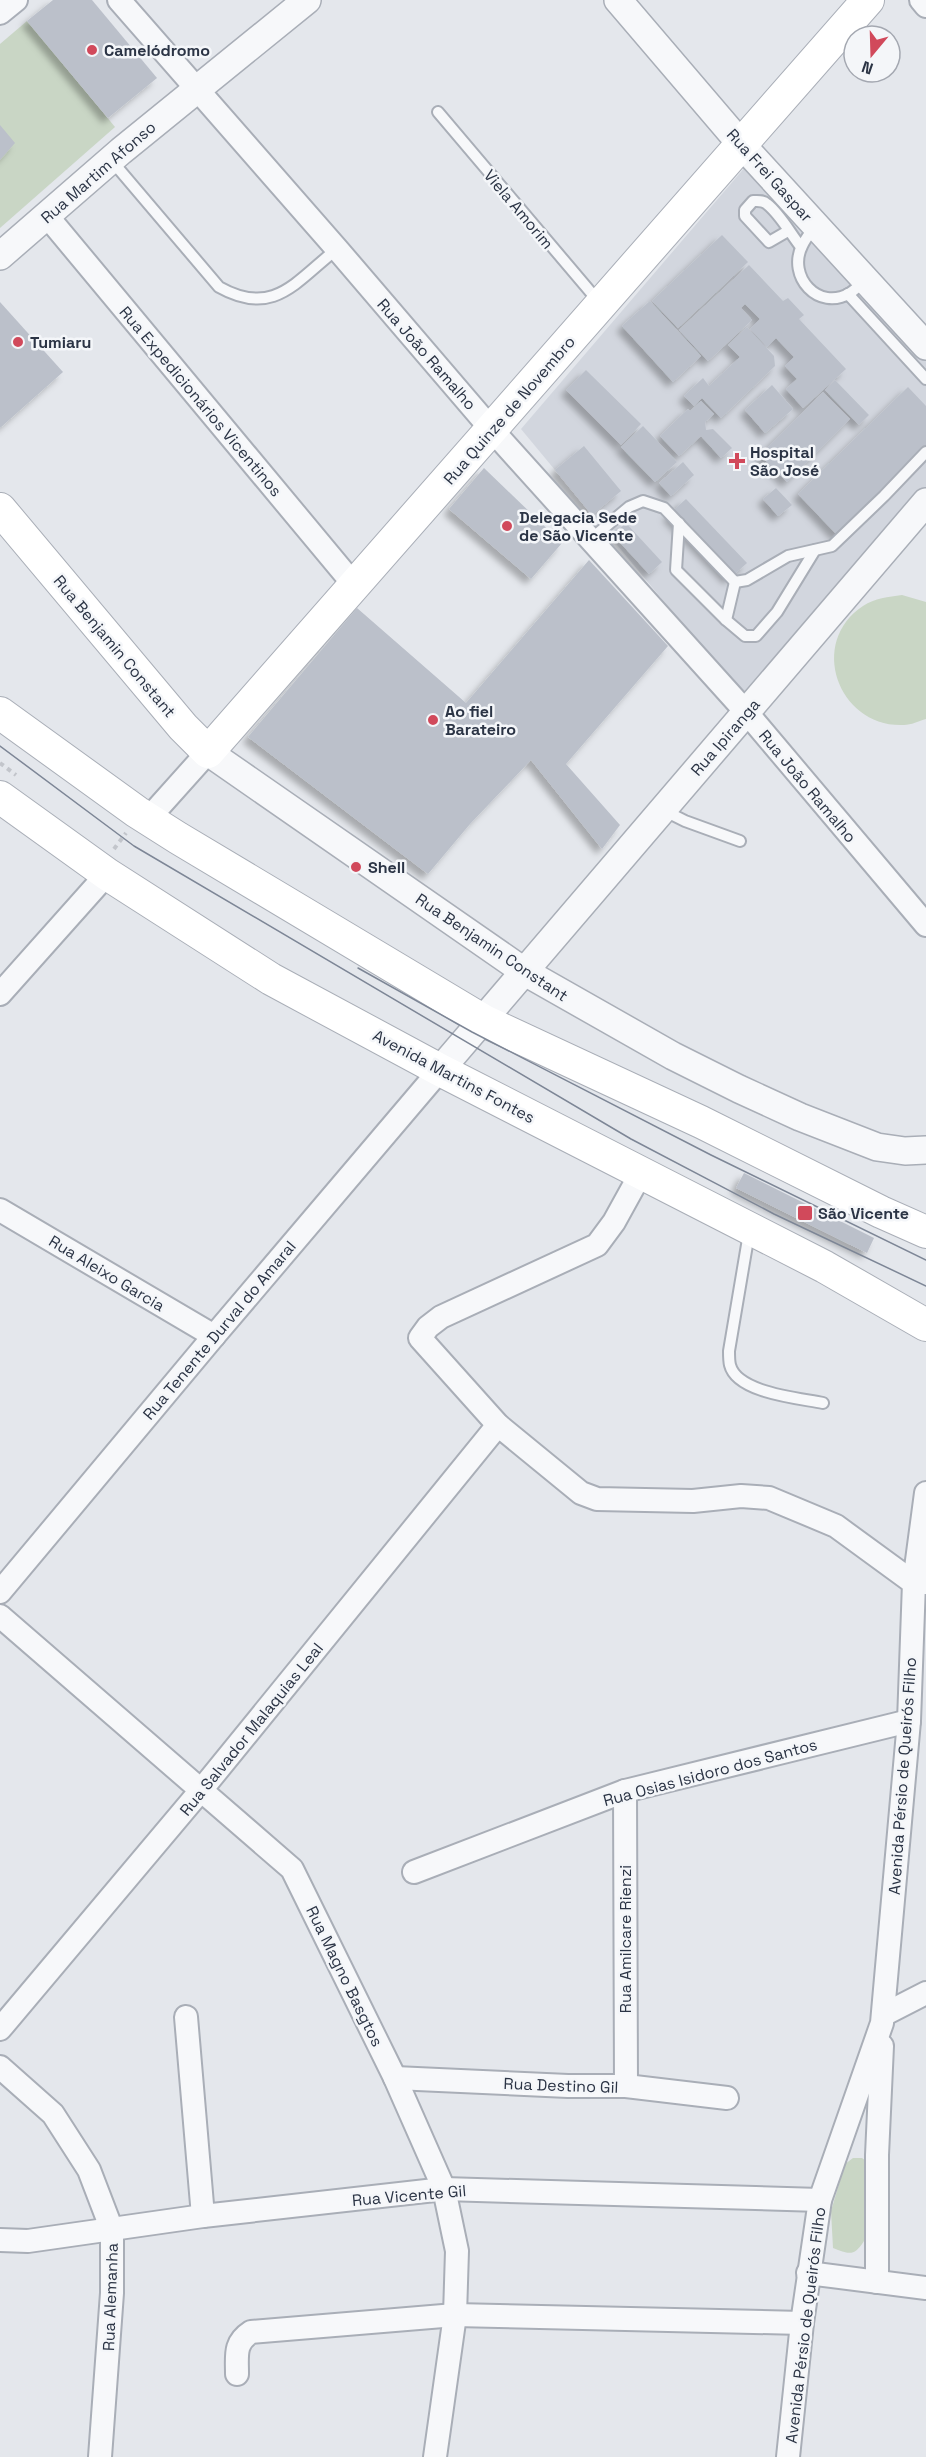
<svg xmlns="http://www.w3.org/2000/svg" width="926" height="2457" font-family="'Space Grotesk',sans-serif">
  <defs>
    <filter id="shadow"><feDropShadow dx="-5.5" dy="5.5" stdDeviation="3" flood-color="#0004"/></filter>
  </defs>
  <rect width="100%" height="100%" fill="#e4e7ec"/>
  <!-- built -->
  <path fill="#d2d6de" d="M 746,166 L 926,356 L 926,493 L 748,703 L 521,429 Z"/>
  <!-- park -->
  <g fill="#c9d6c5">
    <path d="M 27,21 L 115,127 L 0,228 L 0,44 Z"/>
    <path d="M 902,595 L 926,602 L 926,719 C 919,721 911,725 904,725 C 839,728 807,643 863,606 C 875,598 888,597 902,595 Z"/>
    <path d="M 853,2158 L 862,2158 L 870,2164 L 864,2241 C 854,2257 849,2254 833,2248 L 831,2211 L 845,2164 Z"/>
  </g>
  <!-- building -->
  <g fill="#bbc0ca" filter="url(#shadow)">
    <path d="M 53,0 L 92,0 L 157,78 L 108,118 L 27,21 Z"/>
    <path d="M 0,125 L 15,143 L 0,160 Z"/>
    <path d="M 722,235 L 748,262 L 678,328 L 652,301 Z"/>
    <path d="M 749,265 L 783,301 L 788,298 L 804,315 L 799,319 L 846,369 L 803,408 L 786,389 L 797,379 L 785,366 L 794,357 L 776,338 L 767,347 L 750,329 L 760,319 L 745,304 L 741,308 L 752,320 L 708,361 L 679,330 Z"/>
    <path d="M 650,301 L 701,356 L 673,382 L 622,326 Z"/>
    <path d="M 0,302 L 63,372 L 0,428 Z"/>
    <path d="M 747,327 L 774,356 L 775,366 L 721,418 L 702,398 L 694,406 L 684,396 L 703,378 L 709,386 L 740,357 L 728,345 Z"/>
    <path d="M 586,370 L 641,424 L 621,445 L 566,390 Z"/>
    <path d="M 835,380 L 869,415 L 859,425 L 825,390 Z"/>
    <path d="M 772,385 L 793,409 L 765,433 L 745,410 Z"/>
    <path d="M 908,387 L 926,406 L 926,453 L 838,536 L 798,494 Z"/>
    <path d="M 823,392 L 850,419 L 787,482 L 760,455 Z"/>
    <path d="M 701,401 L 714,414 L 705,422 L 706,430 L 713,429 L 732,448 L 721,458 L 701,436 L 679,456 L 660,436 L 688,409 L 690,411 Z"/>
    <path d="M 643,426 L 677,462 L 655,482 L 621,447 Z"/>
    <path d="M 584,446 L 621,491 L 592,515 L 555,470 Z"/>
    <path d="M 683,462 L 694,475 L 671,496 L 659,483 Z"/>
    <path d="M 484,468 L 562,543 L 531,579 L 449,509 Z"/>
    <path d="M 776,488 L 792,505 L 778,516 L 763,499 Z"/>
    <path d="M 686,499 L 747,563 L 729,579 L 668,515 Z"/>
    <path d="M 626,523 L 662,562 L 649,574 L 613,535 Z"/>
    <path d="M 589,560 L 668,646 L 566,764 L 620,825 L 602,849 L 531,760 L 470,824 L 428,874 L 248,737 L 357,608 L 466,703 Z"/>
    <path d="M 744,1173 L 874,1238 L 867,1253 L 736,1188 Z"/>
  </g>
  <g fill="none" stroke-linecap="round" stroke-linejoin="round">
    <defs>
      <g id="service">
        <path d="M 438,112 L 599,302"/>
        <path d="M 112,161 L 219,287 C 274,318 296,281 337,249"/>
        <path d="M 815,226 C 811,232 805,239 802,246 C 787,276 818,312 850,293 C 855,290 860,285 864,281"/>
        <path d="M 788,231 L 769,242 L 745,216 L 745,210 L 753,201 C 758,201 763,200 767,204 C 780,214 790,233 801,247"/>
        <path d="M 848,294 L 926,379"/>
        <path d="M 679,523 L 676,570 L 726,620"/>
        <path d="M 591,539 L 629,507 L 643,501 L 664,508 L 735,582 L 747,580 L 788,556 L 832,546 L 884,496 L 926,452"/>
        <path d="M 735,582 L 726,620 L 745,636 L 756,636 L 777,612 L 815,550"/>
        <path d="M 663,810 L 685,821 L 740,841"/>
        <path d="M 749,1233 L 729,1351 C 729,1355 729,1361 730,1365 C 737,1393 799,1398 823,1403"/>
      </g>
      <g id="minor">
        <path d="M 119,0 L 337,249 L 492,430 L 747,713 L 926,925"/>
        <path d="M 921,0 L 926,6"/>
        <path d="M 0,13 L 16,0"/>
        <path d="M 47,216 L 355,586"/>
        <path d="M 148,819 L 208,752"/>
        <path d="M 0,994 L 107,874"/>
        <path d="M 641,1173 L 614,1222 L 597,1245 L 441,1317 L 428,1327 L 420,1338 L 498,1425 L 581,1493 L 597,1499 L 693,1501 L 741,1496 L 769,1498 L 836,1526 L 914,1583 L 926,1583"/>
        <path d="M 0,1210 L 214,1336"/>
        <path d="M 0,1592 L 214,1336 L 440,1070"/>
        <path d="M 0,1616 L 292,1869 L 395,2078 L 444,2189 L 457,2251 L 455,2315 L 435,2457"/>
        <path d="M 625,1791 L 626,2086"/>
        <path d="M 414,1872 L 625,1791 L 909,1721"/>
        <path d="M 883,2015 L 926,1993"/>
        <path d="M 186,2017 L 203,2216"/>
        <path d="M 0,2029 L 202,1789 L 498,1425"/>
        <path d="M 0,2067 L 53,2114 L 89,2170 L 112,2230 L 112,2293 L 100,2457"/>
        <path d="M 395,2078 L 568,2086 L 626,2086 L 727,2098"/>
        <path d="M 0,2240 L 28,2241 L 203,2216 L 444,2189 L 820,2200"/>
        <path d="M 808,2273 L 926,2288"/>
        <path d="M 877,2282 L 877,2155 L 882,2046"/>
        <path d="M 237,2374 C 237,2355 234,2343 251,2332 L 455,2315 L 802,2323"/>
        <path d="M 788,2457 L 802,2323 L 820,2200 L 882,2023 L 909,1721 L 914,1583 L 926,1493"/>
      </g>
      <g id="tertiary">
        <path d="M 618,0 L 741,144 L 926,346"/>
        <path d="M 0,256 L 121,151 L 307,0"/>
        <path d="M 208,752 L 525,972 L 673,1056 L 739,1089 L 800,1117 L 877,1147 L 905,1151 L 926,1150"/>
        <path d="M 440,1070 L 926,502"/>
      </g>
      <g id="secondary">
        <path d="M 0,509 L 183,727 L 208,752 L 868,0"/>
        <path d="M 0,713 L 137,812 L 178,838 L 484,1021 L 701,1122 L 881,1212 L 926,1232"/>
        <path d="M 0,797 L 107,874 L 271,979 L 440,1070 L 825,1267 L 926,1325"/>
      </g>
    </defs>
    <!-- service casing -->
    <use href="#service" stroke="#a9aeb7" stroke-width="14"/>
    <!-- minor casing -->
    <use href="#minor" stroke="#a9aeb7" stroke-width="26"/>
    <!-- tertiary casing -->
    <use href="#tertiary" stroke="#a9aeb7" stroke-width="30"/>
    <!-- secondary casing -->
    <use href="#secondary" stroke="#a9aeb7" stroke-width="34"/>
    <!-- path -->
    <g stroke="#c2c5cb" stroke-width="4" stroke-dasharray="4.5 4.5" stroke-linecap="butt">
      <path d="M 0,763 L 16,775"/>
      <path d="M 114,849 L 126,833"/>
    </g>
    <!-- service -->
    <use href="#service" stroke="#f7f8fa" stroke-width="10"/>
    <!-- minor -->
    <use href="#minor" stroke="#f7f8fa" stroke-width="22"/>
    <!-- tertiary -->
    <use href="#tertiary" stroke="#f7f8fa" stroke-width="27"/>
    <!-- secondary -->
    <use href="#secondary" stroke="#fff" stroke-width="32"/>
    <!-- tram -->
    <g stroke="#7d8696" stroke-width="1.5">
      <path d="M 0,746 L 134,846 L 631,1139 L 774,1214 L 926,1286"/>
      <path d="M 358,968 L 472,1032 L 711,1155 L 926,1260"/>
    </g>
  </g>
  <!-- markers -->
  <g fill="#d1495b" stroke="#f4f6f9" stroke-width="2">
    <circle cx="92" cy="50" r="6"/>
    <circle cx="18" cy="342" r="6"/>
    <path d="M734 452h6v6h6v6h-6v6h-6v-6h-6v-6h6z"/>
    <circle cx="507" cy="526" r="6"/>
    <circle cx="433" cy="720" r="6"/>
    <circle cx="356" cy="867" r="6"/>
    <rect x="797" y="1205" width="16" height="16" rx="3"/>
  </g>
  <g text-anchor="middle" stroke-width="5" stroke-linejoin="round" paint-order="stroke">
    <!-- poi labels -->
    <g font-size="16" font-weight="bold" fill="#2b3445" stroke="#f4f6f9" text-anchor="start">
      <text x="104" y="56">Camelódromo</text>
      <text x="30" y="348">Tumiaru</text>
      <text x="750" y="458">Hospital<tspan x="750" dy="18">São José</tspan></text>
      <text x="519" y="523">Delegacia Sede<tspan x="519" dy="18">de São Vicente</tspan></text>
      <text x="445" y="717">Ao fiel<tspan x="445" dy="18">Barateiro</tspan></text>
      <text x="368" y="873">Shell</text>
      <text x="818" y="1219">São Vicente</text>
    </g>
    <!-- street labels -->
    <g font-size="16" fill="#2b3445" stroke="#f4f6f9">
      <text transform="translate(98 172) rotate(-41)" y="6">Rua Martim Afonso</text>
      <text transform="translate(770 175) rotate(48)" y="6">Rua Frei Gaspar</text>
      <text transform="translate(519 209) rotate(50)" y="6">Viela Amorim</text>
      <text transform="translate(427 354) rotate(49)" y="6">Rua João Ramalho</text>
      <text transform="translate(201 401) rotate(50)" y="6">Rua Expedicionários Vicentinos</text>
      <text transform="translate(509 410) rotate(-49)" y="6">Rua Quinze de Novembro</text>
      <text transform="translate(115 646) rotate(50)" y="6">Rua Benjamin Constant</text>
      <text transform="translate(725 737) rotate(-49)" y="6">Rua Ipiranga</text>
      <text transform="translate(808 786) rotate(50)" y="6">Rua João Ramalho</text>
      <text transform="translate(492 947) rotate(34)" y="6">Rua Benjamin Constant</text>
      <text transform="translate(454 1076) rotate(28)" y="6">Avenida Martins Fontes</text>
      <text transform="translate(107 1273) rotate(31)" y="6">Rua Aleixo Garcia</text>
      <text transform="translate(219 1330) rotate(-50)" y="6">Rua Tenente Durval do Amaral</text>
      <text transform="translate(251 1729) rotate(-51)" y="6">Rua Salvador Malaquias Leal</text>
      <text transform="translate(710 1772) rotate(-15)" y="6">Rua Osias Isidoro dos Santos</text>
      <text transform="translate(902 1776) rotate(-86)" y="6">Avenida Pérsio de Queirós Filho</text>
      <text transform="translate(625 1939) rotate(-90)" y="6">Rua Amilcare Rienzi</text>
      <text transform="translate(345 1976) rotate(64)" y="6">Rua Magno Basgtos</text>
      <text transform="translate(561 2085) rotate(2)" y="6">Rua Destino Gil</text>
      <text transform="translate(409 2195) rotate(-5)" y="6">Rua Vicente Gil</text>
      <text transform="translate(110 2297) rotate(-88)" y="6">Rua Alemanha</text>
      <text transform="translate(805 2325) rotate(-83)" y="6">Avenida Pérsio de Queirós Filho</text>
    </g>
  </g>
  <!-- north arrow -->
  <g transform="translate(872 54) rotate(199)"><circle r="28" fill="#f4f6f9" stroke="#a4a8b1" stroke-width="1.5"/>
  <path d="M0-4.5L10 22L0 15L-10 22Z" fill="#d1495b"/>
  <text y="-9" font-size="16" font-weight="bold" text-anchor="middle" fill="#2b3445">N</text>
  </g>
</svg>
